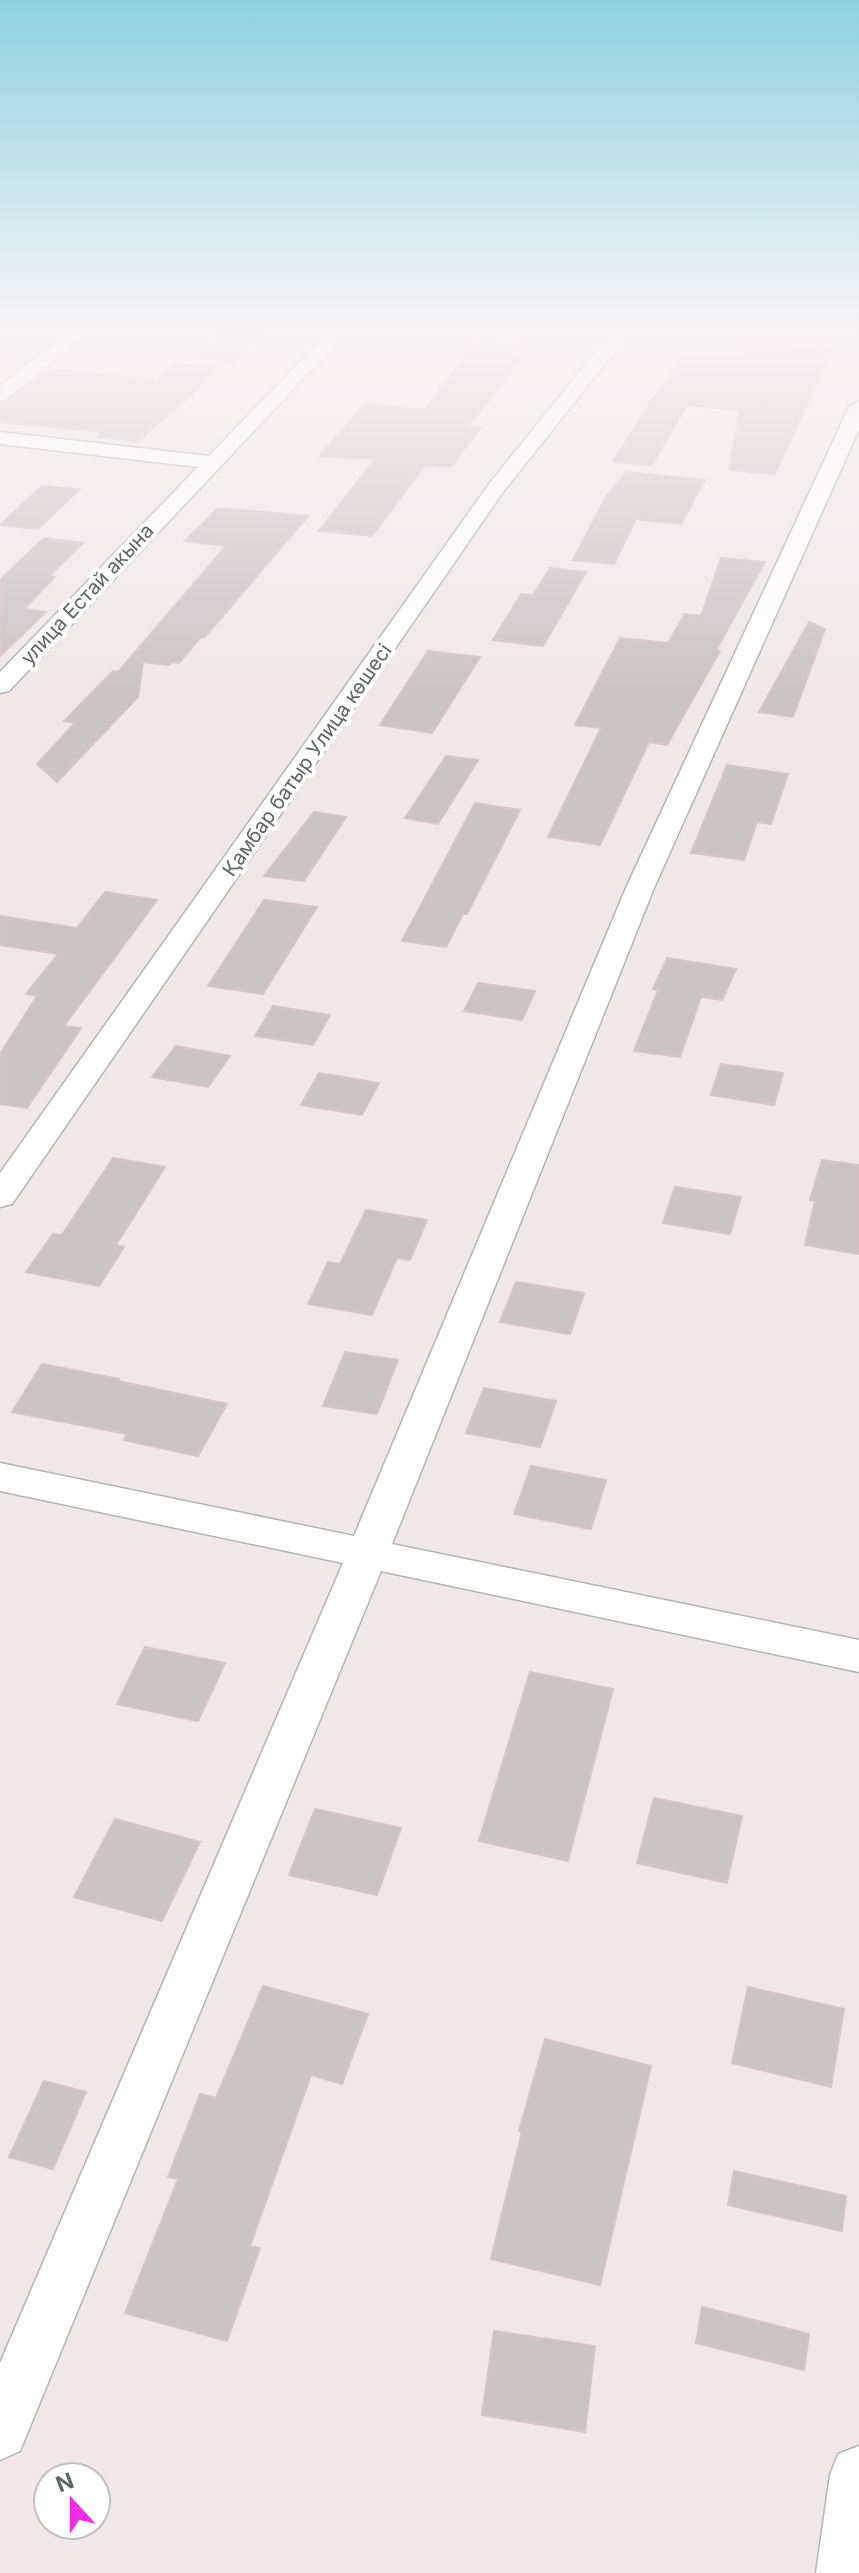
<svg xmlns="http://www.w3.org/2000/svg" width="859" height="2573" font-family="Inter,sans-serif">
  <rect width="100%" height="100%" fill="#f1e7e9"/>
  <!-- building -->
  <g fill="#ccc3c5" stroke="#d6c4ca" stroke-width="2">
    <path d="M 225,329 L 267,329 L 235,361 L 196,357 Z"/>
    <path d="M 481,337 L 517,340 L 505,355 L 522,357 L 469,426 L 481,427 L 451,467 L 425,465 L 372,536 L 319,531 L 375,459 L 319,456 L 365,404 L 425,410 Z"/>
    <path d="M 749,345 L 831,351 L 775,474 L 729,470 L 740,410 L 687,405 L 652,465 L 613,462 L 649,404 L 686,354 L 739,360 Z"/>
    <path d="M 174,364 L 220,368 L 139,441 L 98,437 L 103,432 L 0,422 L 0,404 L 9,401 L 49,369 L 157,379 Z"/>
    <path d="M 627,472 L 705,480 L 681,524 L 636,519 L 614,564 L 573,560 L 607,495 Z"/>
    <path d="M 42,486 L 80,489 L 38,529 L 0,525 Z"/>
    <path d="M 218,508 L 308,516 L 205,637 L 201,637 L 179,663 L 172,662 L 169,665 L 143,662 L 138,697 L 57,782 L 37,764 L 75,723 L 64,721 L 113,671 L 118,672 L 226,546 L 185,541 Z"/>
    <path d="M 44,538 L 83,543 L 49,576 L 55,577 L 24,609 L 46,612 L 0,656 L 0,580 Z"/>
    <path d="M 721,558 L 765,562 L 716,650 L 720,651 L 667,745 L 649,742 L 600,845 L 548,837 L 601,728 L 575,725 L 620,638 L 668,643 L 685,614 L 701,616 Z"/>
    <path d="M 550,568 L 586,572 L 543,646 L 493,640 L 521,594 L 533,595 Z"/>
    <path d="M 809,622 L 825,629 L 793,717 L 759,712 Z"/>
    <path d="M 428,651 L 480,657 L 432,733 L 380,725 Z"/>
    <path d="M 446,756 L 478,760 L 438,824 L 405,818 Z"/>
    <path d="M 727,765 L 788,774 L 771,824 L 757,822 L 744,860 L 691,853 Z"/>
    <path d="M 475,803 L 520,810 L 467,914 L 463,914 L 446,947 L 402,941 Z"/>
    <path d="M 314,812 L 346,817 L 304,881 L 264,876 Z"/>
    <path d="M 105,892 L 157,900 L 64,1026 L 81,1028 L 27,1108 L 0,1104 L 0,1054 L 37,996 L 26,994 L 58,954 L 0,945 L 0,916 L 77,928 Z"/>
    <path d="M 264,900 L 317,907 L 263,994 L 208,986 Z"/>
    <path d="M 667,958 L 736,969 L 722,1000 L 701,997 L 680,1057 L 634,1051 L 658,990 L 653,989 Z"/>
    <path d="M 478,983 L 535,991 L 522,1020 L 464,1011 Z"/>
    <path d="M 273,1006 L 330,1015 L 313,1045 L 255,1036 Z"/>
    <path d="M 176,1046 L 230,1056 L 208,1087 L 152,1077 Z"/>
    <path d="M 721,1064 L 783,1073 L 774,1105 L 711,1095 Z"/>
    <path d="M 319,1073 L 379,1083 L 362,1115 L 301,1105 Z"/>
    <path d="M 113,1158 L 165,1167 L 116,1245 L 124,1247 L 99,1286 L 26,1272 L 53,1234 L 62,1235 Z"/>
    <path d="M 822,1160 L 859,1165 L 859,1254 L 805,1245 L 815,1201 L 810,1200 Z"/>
    <path d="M 675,1187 L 741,1197 L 730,1234 L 663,1223 Z"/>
    <path d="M 366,1210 L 427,1220 L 410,1260 L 397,1258 L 372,1315 L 308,1304 L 328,1262 L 340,1264 Z"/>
    <path d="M 516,1282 L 584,1293 L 570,1334 L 500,1322 Z"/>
    <path d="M 345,1352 L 398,1360 L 377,1414 L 323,1406 Z"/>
    <path d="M 42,1364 L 119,1379 L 118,1381 L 227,1404 L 198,1456 L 124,1440 L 127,1434 L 12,1412 Z"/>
    <path d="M 484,1388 L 556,1401 L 540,1447 L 466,1433 Z"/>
    <path d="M 531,1466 L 606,1480 L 591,1529 L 514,1514 Z"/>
    <path d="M 145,1647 L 225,1663 L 198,1721 L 117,1704 Z"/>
    <path d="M 530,1672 L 613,1689 L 568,1861 L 479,1841 Z"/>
    <path d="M 654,1798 L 742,1816 L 727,1883 L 637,1863 Z"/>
    <path d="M 315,1809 L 401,1828 L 377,1895 L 289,1875 Z"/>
    <path d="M 115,1819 L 200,1842 L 162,1921 L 74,1897 Z"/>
    <path d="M 263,1986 L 368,2014 L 342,2084 L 311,2075 L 250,2246 L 260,2248 L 227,2341 L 125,2313 L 178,2179 L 168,2177 L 200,2094 L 216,2098 Z"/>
    <path d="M 748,1987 L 844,2009 L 831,2087 L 732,2063 Z"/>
    <path d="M 545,2039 L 651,2066 L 600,2285 L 491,2259 L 522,2132 L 519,2131 Z"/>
    <path d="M 44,2081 L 86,2092 L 53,2169 L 9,2157 Z"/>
    <path d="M 734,2171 L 846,2196 L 842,2231 L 728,2205 Z"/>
    <path d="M 702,2307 L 809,2334 L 804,2370 L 696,2343 Z"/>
    <path d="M 494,2331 L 595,2346 L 585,2432 L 482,2415 Z"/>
  </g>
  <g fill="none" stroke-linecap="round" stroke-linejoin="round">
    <defs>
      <g id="minor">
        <path d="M 72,329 L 93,329 L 7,399 L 0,401 L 0,386 Z"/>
        <path d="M 331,329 L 350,329 L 9,691 L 0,693 L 0,672 L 198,467 L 0,444 L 0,432 L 209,456 Z"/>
        <path d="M 614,329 L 633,329 L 503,492 L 12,1204 L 0,1207 L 0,1173 L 489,484 Z"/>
        <path d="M 859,401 L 859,429 L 654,888 L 392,1544 L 859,1640 L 859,1672 L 381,1571 L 20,2451 L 0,2460 L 0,2363 L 343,1563 L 0,1491 L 0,1463 L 354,1536 L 626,888 L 849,407 Z"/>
        <path d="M 859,2446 L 859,2573 L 816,2573 L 830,2475 L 838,2454 Z"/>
      </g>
    </defs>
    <!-- minor casing -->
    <use href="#minor" stroke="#afb6b4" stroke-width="3"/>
    <!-- minor -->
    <use href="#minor" fill="#fff" fill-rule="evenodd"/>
  </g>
  <!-- sky -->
  <linearGradient id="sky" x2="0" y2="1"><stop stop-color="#8ed2dd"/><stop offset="0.48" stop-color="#f9f4f5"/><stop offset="1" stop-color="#f9f4f5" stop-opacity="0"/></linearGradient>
  <rect width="859" height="690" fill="url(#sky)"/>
  <g text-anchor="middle" stroke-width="8" stroke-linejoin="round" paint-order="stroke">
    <!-- far-street labels -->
    <g font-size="20" fill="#5e6763" stroke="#fff">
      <text transform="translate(87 594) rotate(-47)" y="7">улица Естай акына</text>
      <text transform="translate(307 760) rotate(-55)" y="7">Қамбар батыр Улица көшесі</text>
    </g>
  </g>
  <!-- north arrow -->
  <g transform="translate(72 2501) rotate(339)"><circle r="38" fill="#ffffff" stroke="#bfc2c1" stroke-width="2"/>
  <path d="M0-6L14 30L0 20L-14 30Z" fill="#f02de5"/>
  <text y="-12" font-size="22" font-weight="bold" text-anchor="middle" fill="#5e6763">N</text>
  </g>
</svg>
